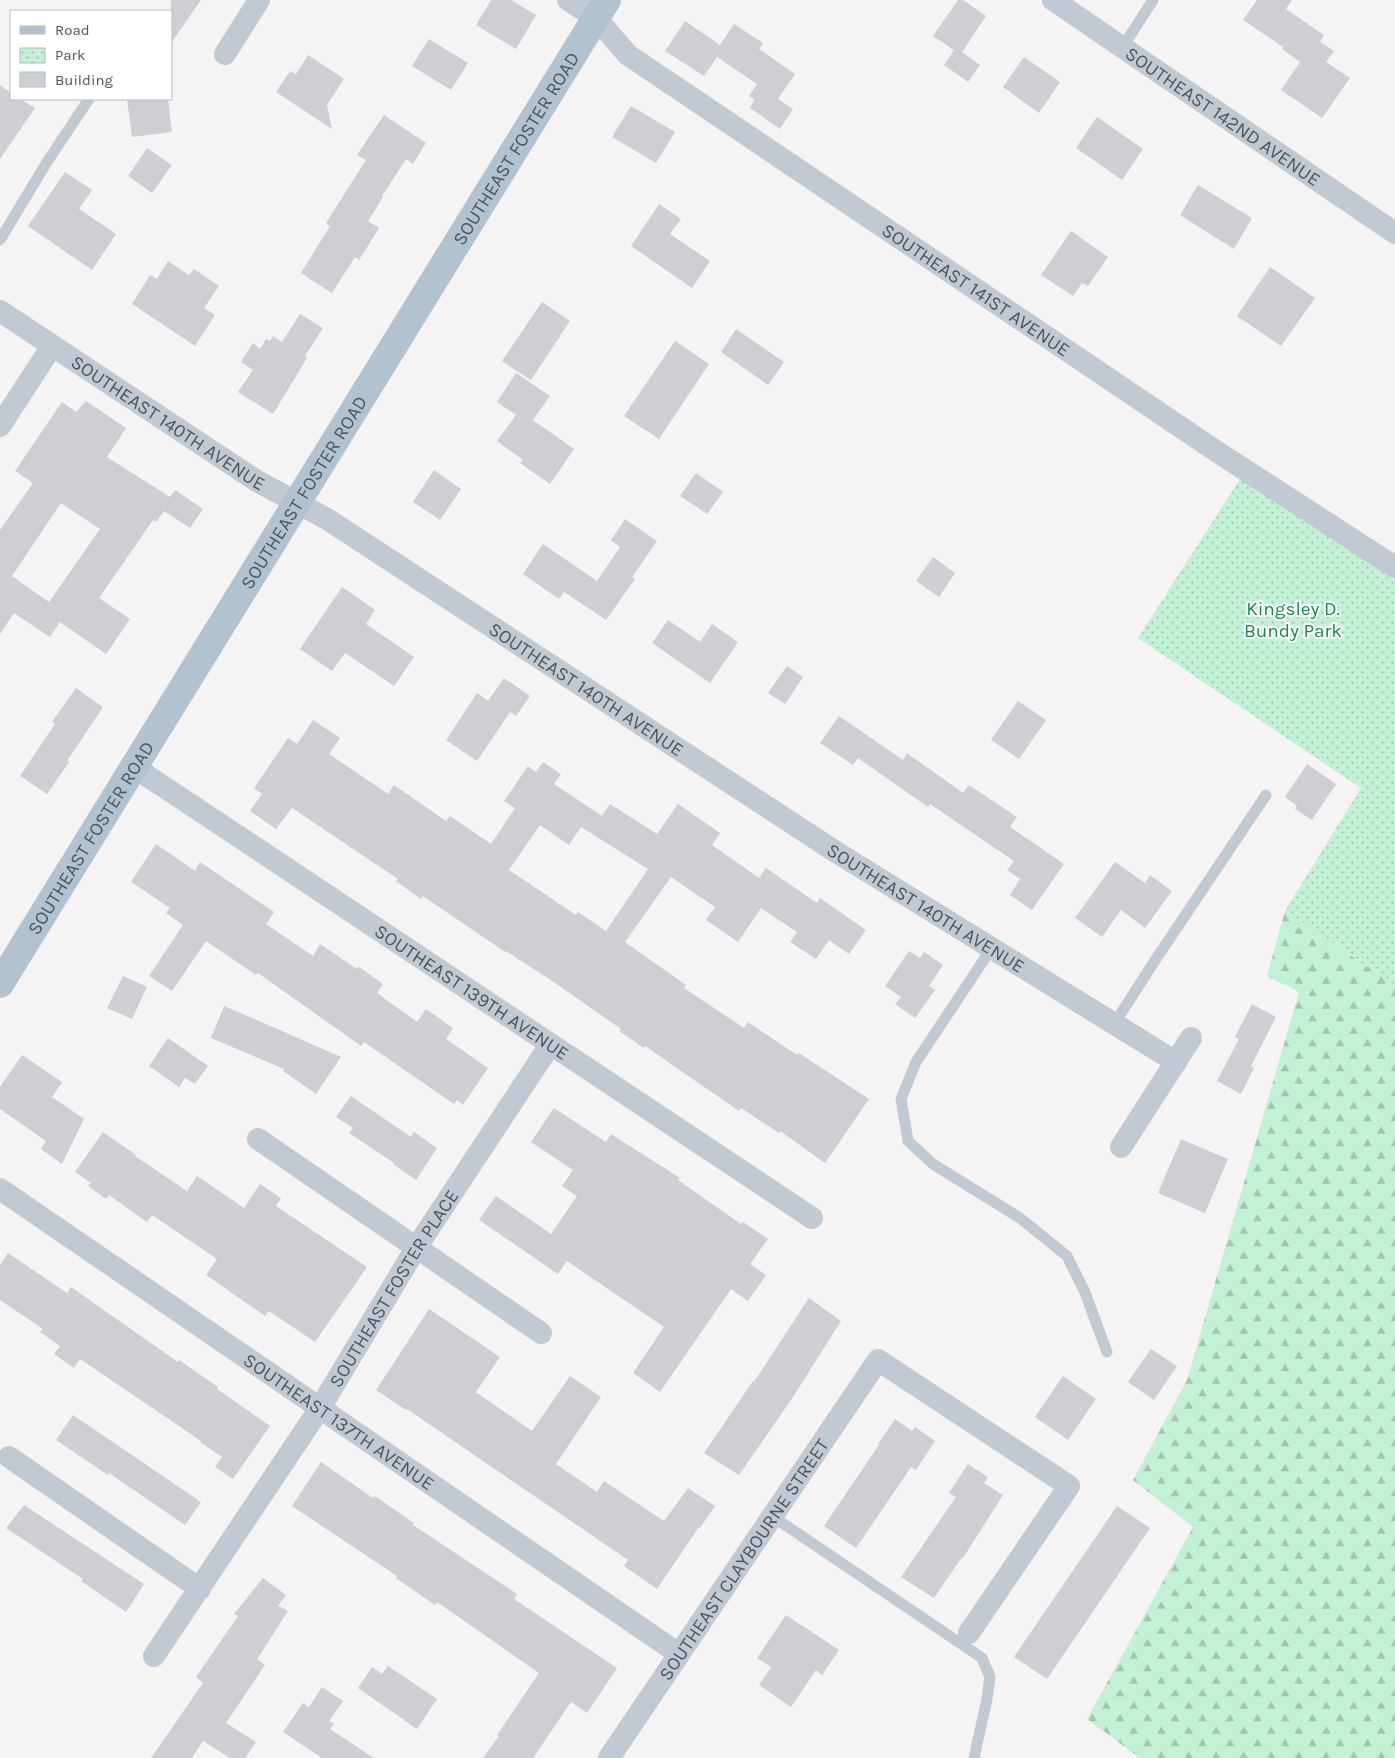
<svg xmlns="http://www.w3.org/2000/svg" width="1395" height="1758" font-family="Karla,sans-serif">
  <defs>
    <pattern id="forest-firs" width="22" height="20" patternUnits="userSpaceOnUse" patternTransform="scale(1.25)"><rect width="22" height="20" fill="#c3f1d5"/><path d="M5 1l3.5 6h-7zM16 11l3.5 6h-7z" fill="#a0c6b0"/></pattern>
    <pattern id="park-dots" width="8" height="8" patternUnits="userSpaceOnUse" patternTransform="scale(1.25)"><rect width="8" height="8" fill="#c3f1d5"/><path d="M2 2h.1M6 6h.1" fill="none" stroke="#a0c6b0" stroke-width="1.8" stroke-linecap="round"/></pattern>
  </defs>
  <rect width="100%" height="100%" fill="#f5f3f3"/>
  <!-- forest -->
  <path fill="url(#forest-firs)" d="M 1285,911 L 1395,985 L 1395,1758 L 1140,1758 L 1087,1719 L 1193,1527 L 1133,1480 L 1187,1380 L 1299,992 L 1267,976 Z"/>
  <!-- park -->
  <path fill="url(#park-dots)" d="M 1247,468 L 1395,564 L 1395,985 L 1285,911 L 1361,788 L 1138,638 Z"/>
  <!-- building -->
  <g fill="#cdcfd5" fill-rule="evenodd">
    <path d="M 171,0 L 201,0 L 171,43 Z"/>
    <path d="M 491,0 L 511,0 L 536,15 L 516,49 L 476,25 Z"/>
    <path d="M 958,0 L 963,0 L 986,16 L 962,52 L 980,65 L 968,82 L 944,65 L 954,50 L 933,36 Z"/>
    <path d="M 1257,0 L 1292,0 L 1286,9 L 1324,35 L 1320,42 L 1334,51 L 1326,62 L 1350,78 L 1322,118 L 1281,90 L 1300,62 L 1282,49 L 1283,47 L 1243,20 Z"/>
    <path d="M 685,21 L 720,45 L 734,24 L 763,43 L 759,49 L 795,74 L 778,99 L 793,109 L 780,129 L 750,108 L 754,100 L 749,96 L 757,84 L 717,57 L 704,76 L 665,51 Z"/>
    <path d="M 429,39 L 468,63 L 451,90 L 412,66 Z"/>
    <path d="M 308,55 L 344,79 L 327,105 L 332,129 L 276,92 L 290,71 L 296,74 Z"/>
    <path d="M 1024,57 L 1060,82 L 1039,113 L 1003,87 Z"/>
    <path d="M 0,85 L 11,93 L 11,99 L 20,99 L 35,108 L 0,159 Z"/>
    <path d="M 127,99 L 168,99 L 172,132 L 132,137 Z"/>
    <path d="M 631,106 L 675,132 L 656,163 L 612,137 Z"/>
    <path d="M 384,115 L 426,143 L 413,164 L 406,159 L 382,196 L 383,197 L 368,221 L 379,228 L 359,260 L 355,257 L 332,293 L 301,273 L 330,226 L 326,223 L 366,160 L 357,155 Z"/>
    <path d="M 1097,117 L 1143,149 L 1122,180 L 1076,148 Z"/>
    <path d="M 147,148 L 172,165 L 152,193 L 128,176 Z"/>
    <path d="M 65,172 L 92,190 L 79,209 L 116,234 L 92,270 L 28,226 Z"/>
    <path d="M 1198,185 L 1252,218 L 1234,249 L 1180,215 Z"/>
    <path d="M 659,204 L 681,219 L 670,234 L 710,261 L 692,288 L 631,246 Z"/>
    <path d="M 1071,231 L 1108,257 L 1088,286 L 1082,283 L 1073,296 L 1041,275 Z"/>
    <path d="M 168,261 L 189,275 L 194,269 L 219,286 L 204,308 L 215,315 L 195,346 L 132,304 L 150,275 L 157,279 Z"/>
    <path d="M 1270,267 L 1315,298 L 1281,346 L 1237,316 Z"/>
    <path d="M 542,302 L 570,321 L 531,380 L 502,361 Z"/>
    <path d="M 300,314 L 323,328 L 305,356 L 307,358 L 273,414 L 238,392 L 253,370 L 241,362 L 253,343 L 260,349 L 266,339 L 270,341 L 273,336 L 282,342 Z"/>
    <path d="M 736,329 L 784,362 L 768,385 L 721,352 Z"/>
    <path d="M 675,341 L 709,364 L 659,439 L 624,416 Z"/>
    <path d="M 516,373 L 550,396 L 533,420 L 574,449 L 550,484 L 520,463 L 523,460 L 497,441 L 516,415 L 497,402 Z"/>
    <path d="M 86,401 L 126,428 L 107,457 L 170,497 L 175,490 L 203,509 L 190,528 L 164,511 L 156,522 L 153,520 L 99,598 L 130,619 L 106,654 L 60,622 L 50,637 L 14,613 L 0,634 L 0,530 L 33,483 L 15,471 L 62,402 L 76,412 ZM 61,503 L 100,529 L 49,602 L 12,576 Z"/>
    <path d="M 434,470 L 461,489 L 440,520 L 413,502 Z"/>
    <path d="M 696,473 L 723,492 L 707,514 L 680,496 Z"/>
    <path d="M 625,519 L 657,541 L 632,577 L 635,579 L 606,620 L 564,592 L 559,599 L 523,574 L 543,544 L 597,581 L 620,547 L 611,540 Z"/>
    <path d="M 933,557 L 955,573 L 939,597 L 916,581 Z"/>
    <path d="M 342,587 L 375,610 L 366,624 L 414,657 L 394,686 L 345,653 L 332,671 L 300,649 Z"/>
    <path d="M 668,620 L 700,642 L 712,624 L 738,642 L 710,683 L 652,643 Z"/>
    <path d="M 787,666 L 803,677 L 785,704 L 768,693 Z"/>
    <path d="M 504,678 L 530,696 L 516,716 L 510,712 L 477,761 L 446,740 L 477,693 L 488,701 Z"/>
    <path d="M 76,688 L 103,707 L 67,761 L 69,762 L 47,794 L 20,776 L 55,724 L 52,722 Z"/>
    <path d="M 1018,701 L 1046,720 L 1019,759 L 991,740 Z"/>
    <path d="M 839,716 L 903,760 L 907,753 L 963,793 L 969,785 L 1017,817 L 1010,827 L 1064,864 L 1032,910 L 1010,895 L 1020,879 L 1007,870 L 1014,861 L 930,804 L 928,807 L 858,758 L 853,765 L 820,743 Z"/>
    <path d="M 313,720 L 340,738 L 329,754 L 388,794 L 394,785 L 446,821 L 450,816 L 491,844 L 515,808 L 504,801 L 528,766 L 536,772 L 543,762 L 561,774 L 554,784 L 602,816 L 610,804 L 657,834 L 678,804 L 720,833 L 712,845 L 759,878 L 766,868 L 817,903 L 820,898 L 866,930 L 849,954 L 829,940 L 816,959 L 790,942 L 797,932 L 761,908 L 738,942 L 706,920 L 715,907 L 671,877 L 625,942 L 686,985 L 684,988 L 744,1028 L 748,1022 L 797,1055 L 799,1053 L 869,1099 L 825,1163 L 780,1131 L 779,1133 L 741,1108 L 739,1111 L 645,1046 L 644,1048 L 619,1031 L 621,1029 L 558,985 L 506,951 L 505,952 L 423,896 L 421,899 L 396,881 L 398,879 L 292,808 L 276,829 L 250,811 L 262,794 L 254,788 L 288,738 L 297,744 ZM 540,825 L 569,845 L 581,827 L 648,869 L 606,931 L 578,912 L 576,915 L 509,870 Z"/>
    <path d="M 1307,764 L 1336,784 L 1312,820 L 1295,809 L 1297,806 L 1285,797 Z"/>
    <path d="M 156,844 L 195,871 L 200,862 L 274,912 L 266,924 L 313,956 L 320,944 L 357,969 L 359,967 L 383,984 L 377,993 L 417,1022 L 426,1009 L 453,1028 L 446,1039 L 488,1068 L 463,1105 L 457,1100 L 454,1104 L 364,1042 L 361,1046 L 258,973 L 256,975 L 206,941 L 172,991 L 149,976 L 183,925 L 166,913 L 170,908 L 131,882 Z"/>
    <path d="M 1115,862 L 1145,883 L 1150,875 L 1172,891 L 1145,928 L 1121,910 L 1102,937 L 1075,918 Z"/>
    <path d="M 909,951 L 920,958 L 924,952 L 943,965 L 929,986 L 935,990 L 915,1018 L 895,1004 L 901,997 L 885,986 Z"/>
    <path d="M 123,976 L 147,987 L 132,1019 L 107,1008 Z"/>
    <path d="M 1252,1004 L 1276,1017 L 1251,1066 L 1254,1068 L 1241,1094 L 1217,1081 L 1239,1039 L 1235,1037 Z"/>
    <path d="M 224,1006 L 259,1021 L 341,1057 L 316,1094 L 283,1071 L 284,1069 L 211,1038 Z"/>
    <path d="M 168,1038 L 208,1066 L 195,1084 L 185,1078 L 179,1087 L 149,1066 Z"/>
    <path d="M 22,1055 L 62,1082 L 52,1097 L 84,1119 L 62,1164 L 41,1149 L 46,1141 L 0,1109 L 0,1087 Z"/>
    <path d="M 351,1096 L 411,1137 L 414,1132 L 437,1148 L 416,1180 L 393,1164 L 394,1163 L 349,1133 L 353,1128 L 336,1117 Z"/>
    <path d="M 554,1108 L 606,1142 L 611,1134 L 680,1178 L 678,1180 L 741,1224 L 743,1222 L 768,1239 L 750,1264 L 766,1275 L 748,1301 L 731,1289 L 660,1392 L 633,1373 L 664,1327 L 567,1261 L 558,1274 L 479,1220 L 496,1196 L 551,1234 L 577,1196 L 562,1186 L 573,1170 L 531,1142 Z"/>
    <path d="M 103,1132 L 136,1155 L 135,1156 L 187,1191 L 197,1176 L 244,1208 L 260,1184 L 281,1198 L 276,1206 L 367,1267 L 315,1342 L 269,1311 L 265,1316 L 206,1275 L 217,1259 L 152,1215 L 147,1222 L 109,1195 L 106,1199 L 88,1186 L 91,1183 L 75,1172 Z"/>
    <path d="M 1181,1139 L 1228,1159 L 1205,1213 L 1158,1193 Z"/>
    <path d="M 8,1253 L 67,1293 L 71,1287 L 178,1362 L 179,1360 L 218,1387 L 217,1389 L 270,1426 L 233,1479 L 215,1467 L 222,1457 L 200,1442 L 201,1441 L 80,1359 L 74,1368 L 54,1354 L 60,1346 L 40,1332 L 43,1329 L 0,1300 L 0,1265 Z"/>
    <path d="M 809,1298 L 841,1321 L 793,1397 L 739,1475 L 704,1453 L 753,1381 L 754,1382 Z"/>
    <path d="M 429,1309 L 500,1357 L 476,1392 L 532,1431 L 570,1376 L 601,1397 L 556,1464 L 597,1492 L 604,1481 L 664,1521 L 688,1488 L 715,1506 L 700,1528 L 699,1527 L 657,1589 L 624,1566 L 628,1560 L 407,1409 L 406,1410 L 376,1390 Z"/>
    <path d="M 1151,1349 L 1177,1366 L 1154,1400 L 1128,1382 Z"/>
    <path d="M 1063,1376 L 1096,1399 L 1068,1440 L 1035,1417 Z"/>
    <path d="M 73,1415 L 201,1502 L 185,1525 L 109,1473 L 108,1475 L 56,1440 Z"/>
    <path d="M 895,1419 L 912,1431 L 915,1427 L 935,1441 L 916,1470 L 911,1467 L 856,1548 L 824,1526 L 879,1445 L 878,1444 Z"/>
    <path d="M 321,1462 L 373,1498 L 375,1496 L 414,1523 L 413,1525 L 517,1594 L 514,1599 L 617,1668 L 587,1713 L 571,1702 L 533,1758 L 483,1758 L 499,1736 L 497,1735 L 539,1673 L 437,1602 L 435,1605 L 396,1578 L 397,1576 L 292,1506 Z"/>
    <path d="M 968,1464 L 988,1477 L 984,1483 L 1003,1495 L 963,1558 L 962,1557 L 934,1598 L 901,1577 L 956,1497 L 949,1493 Z"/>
    <path d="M 24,1505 L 144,1584 L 126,1612 L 81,1581 L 83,1579 L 6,1528 Z"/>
    <path d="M 1117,1506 L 1150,1528 L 1047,1679 L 1014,1657 Z"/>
    <path d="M 263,1578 L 286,1595 L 278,1606 L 288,1611 L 257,1659 L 265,1665 L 226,1723 L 256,1742 L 245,1758 L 230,1758 L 203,1741 L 192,1758 L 151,1758 L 203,1683 L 196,1677 L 238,1616 L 234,1614 Z"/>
    <path d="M 786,1615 L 839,1650 L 822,1675 L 816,1670 L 791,1707 L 759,1685 L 771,1667 L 757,1658 Z"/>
    <path d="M 388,1666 L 437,1699 L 417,1729 L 358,1688 L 372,1667 L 382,1674 Z"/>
    <path d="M 322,1687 L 343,1701 L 329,1721 L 334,1724 L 330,1729 L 374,1758 L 322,1758 L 283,1732 L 303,1703 L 309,1707 Z"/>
  </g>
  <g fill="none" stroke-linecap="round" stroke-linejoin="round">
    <!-- service -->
    <g stroke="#c1cad2" stroke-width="11">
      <path d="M 1122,48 L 1153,0"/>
      <path d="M 0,240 L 47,162 L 89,99"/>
      <path d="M 991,949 L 916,1062 L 901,1099 L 908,1141 L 933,1164 L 1020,1218 L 1067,1256 L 1084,1290 L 1107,1352"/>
      <path d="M 1114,1024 L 1156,959 L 1266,795"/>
      <path d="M 772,1516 L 982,1658 L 990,1677 L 987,1699 L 974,1758"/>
    </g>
    <!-- minor -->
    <g stroke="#c1cad2" stroke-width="22">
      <path id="s1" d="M 568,0 L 596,18 L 628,55 L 1216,451 L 1395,567"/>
      <path id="s2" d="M 1053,0 L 1395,233"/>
      <path d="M 225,54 L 259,0"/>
      <path id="s3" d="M 0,311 L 257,481 L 327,519 L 836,852 L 1176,1062"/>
      <path d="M 0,426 L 52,346"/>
      <path id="s4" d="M 134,767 L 812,1218"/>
      <path d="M 258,1139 L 541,1333"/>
      <path d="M 1121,1147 L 1191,1038"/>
      <path id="s5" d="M 0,1189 L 679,1654"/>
      <path d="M 9,1457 L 200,1589"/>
      <path id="s6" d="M 154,1656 L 320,1408 L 416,1248 L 550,1045"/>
      <path id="s7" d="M 609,1758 L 878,1360 L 1069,1486 L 969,1633"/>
    </g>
    <!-- primary -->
    <path stroke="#b3c2d1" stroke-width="28" id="s8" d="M 0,984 L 607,0"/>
  </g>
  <g text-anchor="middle" stroke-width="4" stroke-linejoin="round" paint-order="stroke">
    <!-- street labels -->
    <g font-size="19" fill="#4a5661" stroke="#fff">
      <text dy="7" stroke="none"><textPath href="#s2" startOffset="206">SOUTHEAST 142ND AVENUE</textPath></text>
      <text dy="7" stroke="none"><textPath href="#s8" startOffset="982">SOUTHEAST FOSTER ROAD</textPath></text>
      <text dy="7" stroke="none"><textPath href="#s1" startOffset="502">SOUTHEAST 141ST AVENUE</textPath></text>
      <text dy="7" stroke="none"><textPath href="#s3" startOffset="202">SOUTHEAST 140TH AVENUE</textPath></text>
      <text dy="7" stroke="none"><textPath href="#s8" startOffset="578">SOUTHEAST FOSTER ROAD</textPath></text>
      <text dy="7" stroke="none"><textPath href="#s3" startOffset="698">SOUTHEAST 140TH AVENUE</textPath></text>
      <text dy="7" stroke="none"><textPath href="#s8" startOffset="172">SOUTHEAST FOSTER ROAD</textPath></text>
      <text dy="7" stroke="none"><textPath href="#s3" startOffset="1102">SOUTHEAST 140TH AVENUE</textPath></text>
      <text dy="7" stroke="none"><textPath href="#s4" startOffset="406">SOUTHEAST 139TH AVENUE</textPath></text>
      <text dy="7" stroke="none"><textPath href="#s6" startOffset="439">SOUTHEAST FOSTER PLACE</textPath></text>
      <text dy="7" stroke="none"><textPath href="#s5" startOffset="411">SOUTHEAST 137TH AVENUE</textPath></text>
      <text dy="7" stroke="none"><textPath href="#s7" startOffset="240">SOUTHEAST CLAYBOURNE STREET</textPath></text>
    </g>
    <!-- park labels -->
    <g font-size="19" fill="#17864f" stroke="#fff">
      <text x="1293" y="615">Kingsley D.<tspan x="1293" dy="22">Bundy Park</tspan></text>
    </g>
  </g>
  <!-- legend -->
  <rect x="10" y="10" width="162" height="90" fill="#ffffff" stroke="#b7bbc0"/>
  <rect x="20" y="26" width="25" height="8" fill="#b3c2d1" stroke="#b7bbc0"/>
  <text x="55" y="35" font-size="15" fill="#4a5661">Road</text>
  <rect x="20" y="48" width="25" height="15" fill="url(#park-dots)" stroke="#b7bbc0"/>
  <text x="55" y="60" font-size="15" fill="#4a5661">Park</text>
  <rect x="20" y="72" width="25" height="15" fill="#cdcfd5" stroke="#b7bbc0"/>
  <text x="55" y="85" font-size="15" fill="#4a5661">Building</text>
</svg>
